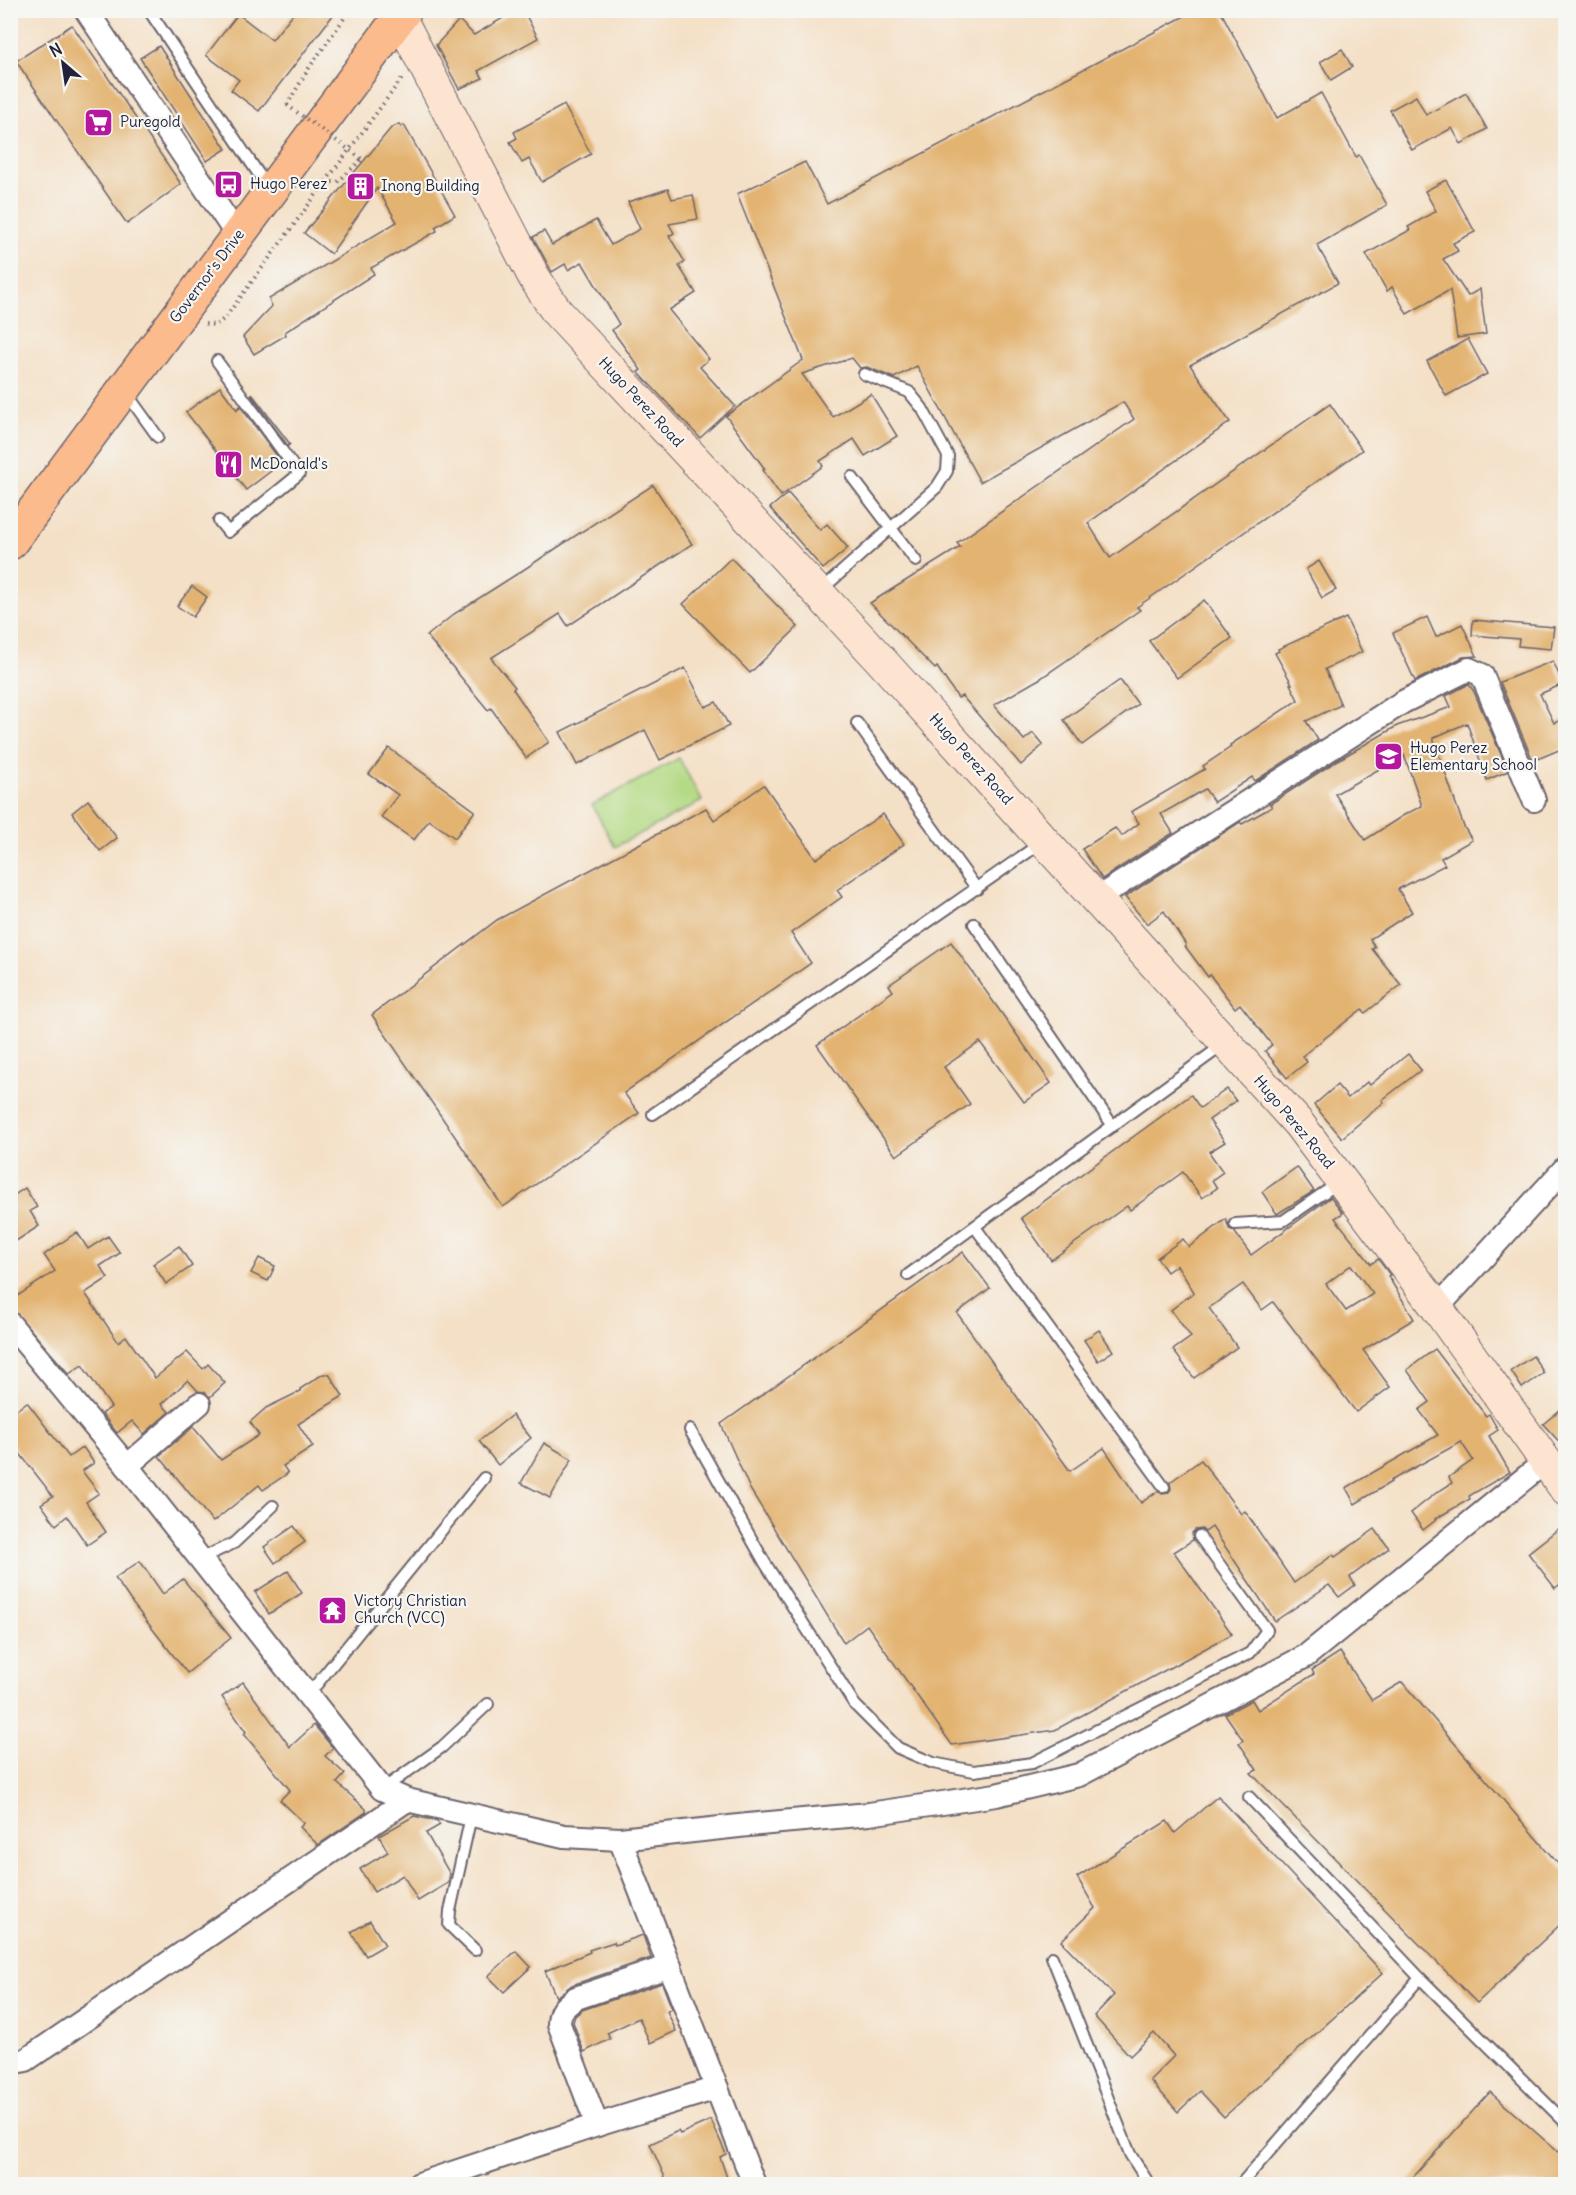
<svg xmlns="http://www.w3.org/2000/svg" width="1576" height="2195" font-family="Delius,sans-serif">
  <rect width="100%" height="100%" fill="#f6f6f2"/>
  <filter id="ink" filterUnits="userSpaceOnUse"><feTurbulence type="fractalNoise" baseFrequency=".0167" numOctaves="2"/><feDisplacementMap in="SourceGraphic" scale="12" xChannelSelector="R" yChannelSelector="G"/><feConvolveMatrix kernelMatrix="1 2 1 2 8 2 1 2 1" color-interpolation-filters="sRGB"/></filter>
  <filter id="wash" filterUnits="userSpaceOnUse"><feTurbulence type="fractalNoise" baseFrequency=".008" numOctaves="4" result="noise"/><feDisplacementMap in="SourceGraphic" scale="24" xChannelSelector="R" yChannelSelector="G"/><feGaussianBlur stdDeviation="1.35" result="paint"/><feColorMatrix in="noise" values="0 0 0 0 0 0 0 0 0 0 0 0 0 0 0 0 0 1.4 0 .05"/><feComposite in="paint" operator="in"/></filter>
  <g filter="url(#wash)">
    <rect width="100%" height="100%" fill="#f4e0c6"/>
    <!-- green -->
    <path fill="#b3d982" stroke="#6a7e5e" stroke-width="1.5" d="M 679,758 L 702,801 L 615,847 L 592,805 Z"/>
    <g id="blocks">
      <!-- building -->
      <g fill="#e3b371" fill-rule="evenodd">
        <path d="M 296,10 L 337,10 L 259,111 L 231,90 L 239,80 L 206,55 L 238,14 L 272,40 Z"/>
        <path d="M 517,10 L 523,10 L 538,38 L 478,71 L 483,78 L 459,89 L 436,45 L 459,20 L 474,35 Z"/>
        <path d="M 1196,10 L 1220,10 L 1277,118 L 1321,93 L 1356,157 L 1359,155 L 1387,205 L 1317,245 L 1338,283 L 1190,365 L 1230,422 L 1088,523 L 1110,558 L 1330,404 L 1362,450 L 1137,607 L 1140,610 L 1041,678 L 994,705 L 1024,740 L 1033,733 L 1043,745 L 1021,765 L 962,696 L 958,698 L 937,667 L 935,669 L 870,603 L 960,547 L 957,543 L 1134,419 L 1123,402 L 980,482 L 917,366 L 894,378 L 867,367 L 860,368 L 852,358 L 802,374 L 833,417 L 871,394 L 897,436 L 865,456 L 854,439 L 820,461 L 823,466 L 781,496 L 763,470 L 765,469 L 726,416 L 803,360 L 737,194 L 805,162 L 827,204 Z"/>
        <path d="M 72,25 L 181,184 L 127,224 L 16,61 Z"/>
        <path d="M 159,46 L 226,149 L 207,161 L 140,58 Z"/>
        <path d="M 1342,49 L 1352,67 L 1331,80 L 1320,62 Z"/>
        <path d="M 1466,93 L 1487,129 L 1461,144 L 1452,128 L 1412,150 L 1390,110 L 1416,96 L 1426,115 Z"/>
        <path d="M 564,105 L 591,154 L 542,182 L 529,159 L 522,163 L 510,142 L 517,138 L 514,132 Z"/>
        <path d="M 399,124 L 401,127 L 404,125 L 455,215 L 435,227 L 437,231 L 371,268 L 374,274 L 285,332 L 286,335 L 254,354 L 243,337 L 272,306 L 269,299 L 397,222 L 377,188 L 331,254 L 304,233 L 391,128 Z"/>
        <path d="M 1446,180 L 1475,232 L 1453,243 L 1458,251 L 1443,259 L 1468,296 L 1480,289 L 1486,334 L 1457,338 L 1450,290 L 1407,314 L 1392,287 L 1387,291 L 1366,254 L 1410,230 L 1408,227 L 1436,211 L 1425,191 Z"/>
        <path d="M 668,189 L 672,199 L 693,195 L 698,219 L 669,224 L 674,233 L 669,236 L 685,262 L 679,266 L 696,293 L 669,310 L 709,359 L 700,367 L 735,406 L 700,438 L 638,372 L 641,370 L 612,330 L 619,324 L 582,262 L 568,270 L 565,264 L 552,272 L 533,237 L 544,231 L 552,245 L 596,220 L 611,245 L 640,229 L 628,202 Z"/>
        <path d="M 1468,339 L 1487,374 L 1446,396 L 1427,361 Z"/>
        <path d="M 220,387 L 237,410 L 240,406 L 277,456 L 274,459 L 279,465 L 246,490 L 186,412 Z"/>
        <path d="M 252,394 L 290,444 L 288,446 L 251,395 Z"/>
        <path d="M 653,485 L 692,544 L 568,626 L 560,614 L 491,658 L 515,687 L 513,689 L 549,742 L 526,758 L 491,708 L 488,710 L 427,636 L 454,614 L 517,574 Z"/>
        <path d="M 788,493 L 820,530 L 827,524 L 848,548 L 823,569 L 770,508 Z"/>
        <path d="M 731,558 L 798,627 L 750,673 L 683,604 Z"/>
        <path d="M 1319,561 L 1336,590 L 1322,598 L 1306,569 Z"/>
        <path d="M 192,586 L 207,597 L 193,617 L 177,606 Z"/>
        <path d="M 1204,600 L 1232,638 L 1177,678 L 1149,641 Z"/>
        <path d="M 1427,617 L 1436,637 L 1462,624 L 1477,656 L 1463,657 L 1415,681 L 1393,633 Z"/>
        <path d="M 1346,618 L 1362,652 L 1325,669 L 1341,705 L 1306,721 L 1318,740 L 1255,781 L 1252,777 L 1214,802 L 1205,789 L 1161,814 L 1173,833 L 1102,879 L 1082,849 L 1115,828 L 1122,836 L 1139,823 L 1131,812 L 1205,769 L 1203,766 L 1231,747 L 1230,745 L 1298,700 L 1290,684 L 1292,684 L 1275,653 L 1279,651 L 1278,649 Z"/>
        <path d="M 1473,620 L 1554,627 L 1551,649 L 1518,646 L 1519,639 L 1472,635 Z"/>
        <path d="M 1553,661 L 1563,684 L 1540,694 L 1554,723 L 1566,718 L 1566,747 L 1533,761 L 1500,682 Z"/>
        <path d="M 685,668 L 705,707 L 716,702 L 729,726 L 660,760 L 645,730 L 577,765 L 560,732 Z"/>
        <path d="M 1120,680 L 1138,704 L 1082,745 L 1064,720 Z"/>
        <path d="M 1469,684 L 1474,692 L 1508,771 L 1487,780 L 1467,723 L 1433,738 L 1464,827 L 1472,840 L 1441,858 L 1445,865 L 1398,889 L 1412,912 L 1370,939 L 1375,947 L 1372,949 L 1401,985 L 1365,1013 L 1362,1009 L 1302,1056 L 1307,1062 L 1287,1078 L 1265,1051 L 1272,1045 L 1240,1004 L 1235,1008 L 1210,975 L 1208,977 L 1185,946 L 1186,945 L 1164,911 L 1147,924 L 1125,897 L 1240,822 L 1242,824 L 1272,807 L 1270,804 L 1338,760 L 1397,726 L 1451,707 L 1446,696 ZM 1404,755 L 1422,806 L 1404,815 L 1365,840 L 1335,794 Z"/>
        <path d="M 389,748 L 475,811 L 455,838 L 429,820 L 414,840 L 381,817 L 398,795 L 369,774 Z"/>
        <path d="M 764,785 L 816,859 L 883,814 L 904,844 L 837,890 L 842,897 L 791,933 L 811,963 L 624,1093 L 639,1113 L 503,1207 L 372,1015 L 497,920 L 706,808 L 714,820 Z"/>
        <path d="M 88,800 L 117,838 L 100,851 L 72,813 Z"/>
        <path d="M 951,942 L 1051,1083 L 1024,1102 L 980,1042 L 944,1067 L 970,1104 L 896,1156 L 817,1045 L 893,991 L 889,985 Z"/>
        <path d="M 1408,1054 L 1421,1070 L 1382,1100 L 1384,1102 L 1342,1138 L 1314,1105 L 1337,1085 L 1348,1098 L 1367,1082 L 1370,1085 Z"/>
        <path d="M 1227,1089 L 1236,1101 L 1209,1120 L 1225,1142 L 1209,1152 L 1223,1172 L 1212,1180 L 1217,1188 L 1202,1198 L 1183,1172 L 1130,1210 L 1127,1206 L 1051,1260 L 1021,1218 L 1191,1095 L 1200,1108 Z"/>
        <path d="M 1297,1167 L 1314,1191 L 1277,1214 L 1262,1192 Z"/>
        <path d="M 25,1188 L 37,1207 L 30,1211 L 39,1226 L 10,1245 L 10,1198 Z"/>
        <path d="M 1331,1197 L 1343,1213 L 1335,1218 L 1371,1264 L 1378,1259 L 1390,1275 L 1388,1276 L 1414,1319 L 1363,1350 L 1390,1387 L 1356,1412 L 1273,1302 L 1262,1310 L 1243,1284 L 1209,1308 L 1237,1347 L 1194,1378 L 1173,1350 L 1191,1337 L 1171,1310 L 1194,1292 L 1177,1265 L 1167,1272 L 1157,1258 L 1183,1239 L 1189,1247 L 1226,1219 L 1229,1229 L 1234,1231 L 1251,1255 ZM 1351,1265 L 1373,1294 L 1346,1311 L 1326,1284 Z"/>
        <path d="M 77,1232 L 88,1249 L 108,1236 L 120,1253 L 100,1266 L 108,1278 L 85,1293 L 118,1342 L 126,1336 L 155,1378 L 187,1352 L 203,1369 L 208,1364 L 225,1383 L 210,1397 L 204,1392 L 198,1391 L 188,1380 L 162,1404 L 169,1412 L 144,1434 L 132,1421 L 117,1433 L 102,1414 L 111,1407 L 82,1365 L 69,1374 L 10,1306 L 10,1301 L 55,1271 L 44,1255 Z"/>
        <path d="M 179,1246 L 192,1266 L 166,1284 L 153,1264 Z"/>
        <path d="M 963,1252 L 990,1288 L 957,1313 L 1070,1471 L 1104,1448 L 1141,1503 L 1158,1491 L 1162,1494 L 1168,1493 L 1171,1489 L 1170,1482 L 1201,1460 L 1241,1514 L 1245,1511 L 1294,1583 L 1333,1555 L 1335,1557 L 1375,1529 L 1389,1548 L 1350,1577 L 1355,1585 L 1339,1597 L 1329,1585 L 1275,1621 L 1212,1527 L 1205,1532 L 1202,1529 L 1195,1530 L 1192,1533 L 1193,1540 L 1174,1552 L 1232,1634 L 1055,1730 L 952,1745 L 867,1625 L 844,1643 L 750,1489 L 721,1424 Z"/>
        <path d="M 259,1258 L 275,1266 L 268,1281 L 251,1273 Z"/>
        <path d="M 1099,1330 L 1113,1351 L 1098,1361 L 1084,1340 Z"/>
        <path d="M 1435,1349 L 1486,1416 L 1489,1414 L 1498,1430 L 1489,1436 L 1510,1472 L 1469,1496 L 1470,1499 L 1435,1519 L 1436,1520 L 1423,1530 L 1411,1513 L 1436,1493 L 1452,1483 L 1449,1477 L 1473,1460 L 1461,1442 L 1390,1481 L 1391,1482 L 1355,1504 L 1346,1488 L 1438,1435 L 1419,1410 L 1430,1402 L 1407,1370 Z"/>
        <path d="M 1533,1356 L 1544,1373 L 1522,1388 L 1511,1371 Z"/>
        <path d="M 323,1374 L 329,1374 L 343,1396 L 298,1424 L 313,1447 L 283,1466 L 288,1473 L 263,1490 L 259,1485 L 213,1522 L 159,1456 L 193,1427 L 221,1460 L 259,1435 L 250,1422 L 266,1408 L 301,1391 L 300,1389 Z"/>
        <path d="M 27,1402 L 69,1457 L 83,1447 L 94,1463 L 82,1471 L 99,1493 L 86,1502 L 106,1532 L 87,1545 L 67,1516 L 56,1525 L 41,1504 L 53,1496 L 10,1441 L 10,1415 Z"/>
        <path d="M 1566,1405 L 1566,1449 L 1543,1424 Z"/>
        <path d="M 512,1415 L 531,1438 L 498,1465 L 479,1441 Z"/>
        <path d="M 544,1443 L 572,1459 L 550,1498 L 521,1483 Z"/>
        <path d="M 1566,1523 L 1566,1580 L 1555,1588 L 1528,1553 Z"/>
        <path d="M 294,1526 L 305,1542 L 275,1563 L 264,1547 Z"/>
        <path d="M 140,1561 L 163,1594 L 183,1579 L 231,1638 L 187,1673 L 133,1604 L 115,1578 Z"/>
        <path d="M 288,1571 L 302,1593 L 269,1614 L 255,1592 Z"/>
        <path d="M 1340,1652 L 1372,1700 L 1402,1682 L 1566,1873 L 1566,1919 L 1477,2003 L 1251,1773 L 1257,1770 L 1239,1743 L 1243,1740 L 1225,1714 L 1252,1700 L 1258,1710 L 1314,1674 L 1312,1670 Z"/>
        <path d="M 243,1682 L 290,1747 L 314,1725 L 333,1748 L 325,1756 L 345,1774 L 337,1783 L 366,1809 L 366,1812 L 318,1845 L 300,1827 L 304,1823 L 280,1800 L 290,1790 L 244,1734 L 246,1732 L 222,1697 Z"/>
        <path d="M 1218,1796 L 1383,1973 L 1224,2117 L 1200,2091 L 1178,2112 L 1150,2080 L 1174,2056 L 1154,2033 L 1130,2056 L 1094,2016 L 1114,1995 L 1061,1941 L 1095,1908 L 1077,1877 L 1167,1821 L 1175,1833 Z"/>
        <path d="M 414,1816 L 437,1821 L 440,1825 L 426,1833 L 450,1874 L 448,1883 L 418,1901 L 403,1875 L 374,1892 L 360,1869 L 388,1852 L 379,1836 Z"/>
        <path d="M 370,1921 L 385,1945 L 366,1956 L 351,1932 Z"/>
        <path d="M 643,1935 L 651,1958 L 572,1985 L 556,1997 L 545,1971 L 590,1952 L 589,1950 L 614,1942 L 615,1945 Z"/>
        <path d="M 516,1951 L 531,1967 L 504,1992 L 488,1976 Z"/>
        <path d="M 662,1983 L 672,2009 L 667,2011 L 676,2031 L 650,2043 L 639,2018 L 607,2033 L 610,2039 L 584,2052 L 573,2022 L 575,2016 L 582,2010 Z"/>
        <path d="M 1490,2092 L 1566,2159 L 1566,2184 L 1407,2184 Z"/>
        <path d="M 711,2120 L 726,2154 L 720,2157 L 729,2184 L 668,2184 L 650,2144 L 678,2131 L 680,2134 Z"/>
      </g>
    </g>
  </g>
  <g filter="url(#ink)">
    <use href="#blocks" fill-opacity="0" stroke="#6c646c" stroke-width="1.5"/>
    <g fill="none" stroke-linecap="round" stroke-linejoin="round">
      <defs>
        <g id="lane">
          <path d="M 150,12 L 268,188"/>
          <path d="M 217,361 L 299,474 L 228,532 L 219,521"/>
          <path d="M 127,394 L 158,437"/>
          <path d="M 852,477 L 916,561"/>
          <path d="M 820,591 L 937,487 L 947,471 L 948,456 L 922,408 L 909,392 L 864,374"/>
          <path d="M 857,723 L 977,889"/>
          <path d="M 974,924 L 1113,1126"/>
          <path d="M 653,1114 L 1041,843"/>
          <path d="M 1235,1224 L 1283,1221 L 1338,1183"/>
          <path d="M 975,1227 L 1164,1487"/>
          <path d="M 908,1275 L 1223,1045"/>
          <path d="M 690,1430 L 765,1563 L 855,1705 L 898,1748 L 933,1763 L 974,1771 L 1032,1763 L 1250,1653 L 1267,1630 L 1199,1536"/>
          <path d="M 200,1559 L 234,1543 L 273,1506"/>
          <path d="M 308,1695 L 484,1478"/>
          <path d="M 383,1789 L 442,1747 L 488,1704"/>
          <path d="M 1249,1797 L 1420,1978 L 1566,2123"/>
          <path d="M 471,1816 L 450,1911 L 449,1925 L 475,1950"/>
          <path d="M 1052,1957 L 1130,2154 L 1149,2184"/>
          <path d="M 1241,2184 L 1420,1978"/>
        </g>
        <g id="street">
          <path d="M 86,10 L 237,235"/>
          <path d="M 1096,899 L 1403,702 L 1469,669 L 1482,675 L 1534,800"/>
          <path d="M 1437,1308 L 1566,1167"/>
          <path d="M 10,1324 L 127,1466 L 382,1789 L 407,1800 L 564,1836 L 620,1839 L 748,1825 L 869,1814 L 996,1795 L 1079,1775 L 1306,1656 L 1546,1461"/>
          <path d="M 127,1466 L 199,1404"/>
          <path d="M 620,1839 L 754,2184"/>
          <path d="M 10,2063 L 26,2060 L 407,1800"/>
          <path d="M 597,2125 L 559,2024 C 559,2010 565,2006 576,1998 L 670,1966"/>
          <path d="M 419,2184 L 597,2125 L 717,2088"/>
        </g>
        <path id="secondary" d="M 396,10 L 534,277 L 557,312 L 878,657 L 1298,1123 L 1437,1308 L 1566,1490"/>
        <path id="primary" d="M 10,543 L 405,10"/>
      </defs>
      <!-- lane casing -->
      <use href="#lane" stroke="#6c646c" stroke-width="14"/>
      <!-- street casing -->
      <use href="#street" stroke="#6c646c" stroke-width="26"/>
      <!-- secondary casing -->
      <use href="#secondary" stroke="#6c646c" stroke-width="34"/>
      <!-- primary casing -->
      <use href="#primary" stroke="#6c646c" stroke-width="36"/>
      <!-- path -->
      <g stroke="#6c646c" stroke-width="4" stroke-dasharray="1.5 4.5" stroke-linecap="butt">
        <path d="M 287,105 L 309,68 L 350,10"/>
        <path d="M 326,182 L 338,182 L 362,159"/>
        <path d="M 205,324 L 216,325 L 225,318 L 403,77"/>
      </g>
      <!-- lane -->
      <use href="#lane" stroke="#fff" stroke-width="10"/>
      <!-- street -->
      <use href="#street" stroke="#fff" stroke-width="22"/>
      <!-- secondary -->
      <use href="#secondary" stroke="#fde4d1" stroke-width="32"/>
      <!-- primary -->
      <use href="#primary" stroke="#fbbb8d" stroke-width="33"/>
      <!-- path-bridge -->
      <path stroke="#6c646c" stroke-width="4" stroke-dasharray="1.5 4.5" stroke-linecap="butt" d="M 287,105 L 362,159"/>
    </g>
  </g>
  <!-- icons -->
  <defs>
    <symbol id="supermarket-square" viewBox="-11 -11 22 22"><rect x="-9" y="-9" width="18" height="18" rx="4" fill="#b5179e" stroke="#f6f6f2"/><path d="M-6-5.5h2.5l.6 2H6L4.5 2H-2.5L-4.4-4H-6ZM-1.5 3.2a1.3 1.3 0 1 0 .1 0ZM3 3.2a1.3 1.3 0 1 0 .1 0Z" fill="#fff"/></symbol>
    <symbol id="bus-square" viewBox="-11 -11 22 22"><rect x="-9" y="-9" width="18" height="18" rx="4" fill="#b5179e" stroke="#f6f6f2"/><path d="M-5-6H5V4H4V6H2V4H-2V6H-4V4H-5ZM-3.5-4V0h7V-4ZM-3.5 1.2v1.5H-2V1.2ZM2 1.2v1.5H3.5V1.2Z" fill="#fff"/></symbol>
    <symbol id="building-square" viewBox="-11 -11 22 22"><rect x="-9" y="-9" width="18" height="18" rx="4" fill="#b5179e" stroke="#f6f6f2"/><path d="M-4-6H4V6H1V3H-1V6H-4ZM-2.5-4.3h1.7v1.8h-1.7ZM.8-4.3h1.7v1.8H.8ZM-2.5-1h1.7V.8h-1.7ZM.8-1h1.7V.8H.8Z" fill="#fff"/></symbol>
    <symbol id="restaurant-square" viewBox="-11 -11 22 22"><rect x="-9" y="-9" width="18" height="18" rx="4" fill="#b5179e" stroke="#f6f6f2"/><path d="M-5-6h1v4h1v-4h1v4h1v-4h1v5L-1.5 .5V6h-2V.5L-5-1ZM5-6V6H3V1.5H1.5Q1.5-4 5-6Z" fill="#fff"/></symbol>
    <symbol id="school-square" viewBox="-11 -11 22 22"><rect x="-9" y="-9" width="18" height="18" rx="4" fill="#b5179e" stroke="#f6f6f2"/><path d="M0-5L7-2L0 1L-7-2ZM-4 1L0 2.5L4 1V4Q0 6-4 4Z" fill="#fff"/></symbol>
    <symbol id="temple-square" viewBox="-11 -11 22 22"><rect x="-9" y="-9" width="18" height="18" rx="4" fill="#b5179e" stroke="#f6f6f2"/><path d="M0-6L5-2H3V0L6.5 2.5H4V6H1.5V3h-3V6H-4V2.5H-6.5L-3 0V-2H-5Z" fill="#fff"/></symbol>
  </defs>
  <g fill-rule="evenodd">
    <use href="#supermarket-square" x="82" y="106" width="33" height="33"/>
    <use href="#bus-square" x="212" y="168" width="33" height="33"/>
    <use href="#building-square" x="344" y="170" width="33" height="33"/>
    <use href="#restaurant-square" x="212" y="448" width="33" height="33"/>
    <use href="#school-square" x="1372" y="740" width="33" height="33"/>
    <use href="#temple-square" x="316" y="1594" width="33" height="33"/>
  </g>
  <g text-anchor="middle" stroke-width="4.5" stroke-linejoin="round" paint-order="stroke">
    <!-- poi labels -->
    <g font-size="15" fill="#22223b" stroke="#f6f6f2" text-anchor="start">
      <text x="120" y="127">Puregold</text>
      <text x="250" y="189">Hugo Perez</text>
      <text x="381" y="191">Inong Building</text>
      <text x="250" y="469">McDonald's</text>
      <text x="1410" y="753">Hugo Perez<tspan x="1410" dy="17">Elementary School</tspan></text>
      <text x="354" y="1606">Victory Christian<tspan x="354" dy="17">Church (VCC)</tspan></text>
    </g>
    <!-- street labels -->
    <g font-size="15" fill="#22223b" stroke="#f6f6f2">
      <text transform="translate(207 276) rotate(-53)" y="5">Governor's Drive</text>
      <text transform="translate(641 402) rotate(47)" y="5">Hugo Perez Road</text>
      <text transform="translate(971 759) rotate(48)" y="5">Hugo Perez Road</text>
      <text transform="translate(1294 1122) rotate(50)" y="5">Hugo Perez Road</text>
    </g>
  </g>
  <!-- margin -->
  <rect width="1576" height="2195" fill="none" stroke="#f6f6f2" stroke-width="36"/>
  <!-- north arrow -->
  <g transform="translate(63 63) rotate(331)" stroke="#f6f6f2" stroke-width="4.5" paint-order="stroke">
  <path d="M0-4.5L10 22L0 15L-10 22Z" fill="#22223b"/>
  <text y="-9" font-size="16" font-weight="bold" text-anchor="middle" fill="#22223b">N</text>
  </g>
</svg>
